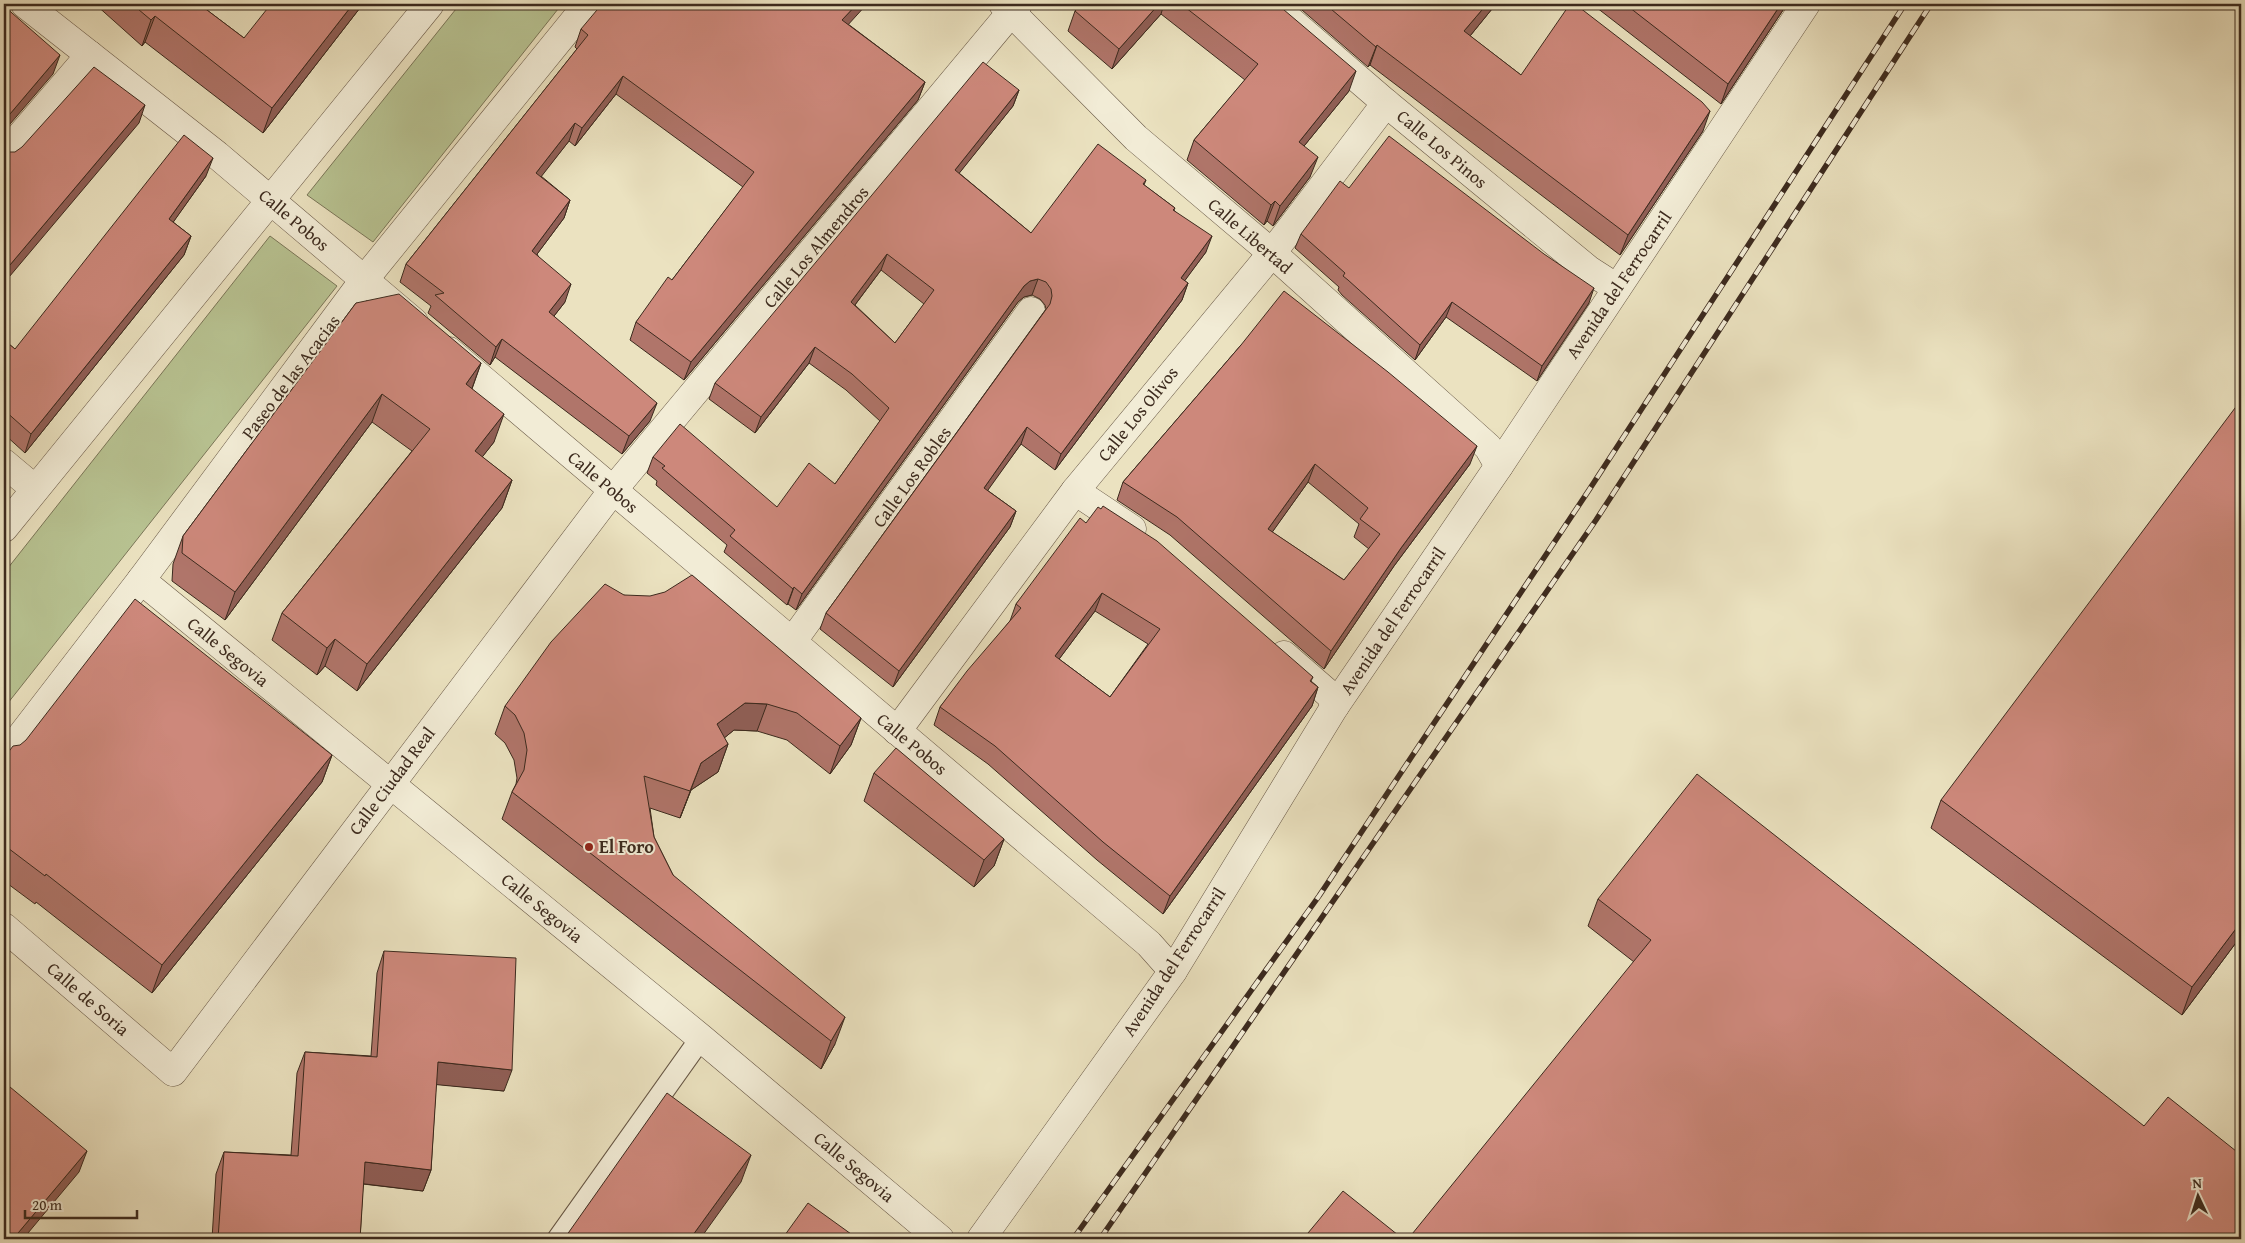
<svg xmlns="http://www.w3.org/2000/svg" width="2245" height="1243" font-family="'Gentium Book Plus',serif">
  <rect width="100%" height="100%" fill="#ebe2c0"/>
  <filter id="stains"><feTurbulence type="fractalNoise" baseFrequency=".004" numOctaves="4"/><feColorMatrix values="0 0 0 0 .2 0 0 0 0 .09 0 0 0 0 .02 0 0 0 .5 -.17"/></filter>
  <radialGradient id="worn" r=".72"><stop offset=".6" stop-color="#630" stop-opacity="0"/><stop offset="1" stop-color="#630" stop-opacity=".3"/></radialGradient>
  <!-- green -->
  <g fill="#b8c392" stroke="#7a7658">
    <path d="M 460,4 L 562,4 L 373,242 L 307,195 Z"/>
    <path d="M 270,236 L 337,286 L 4,708 L 4,573 Z"/>
  </g>
  <g fill="none" stroke-linecap="round" stroke-linejoin="round">
    <defs>
      <path id="service" d="M 558,1239 L 701,1038"/>
      <g id="minor">
        <path d="M 25,4 L 217,155 L 414,322"/>
        <path d="M 1003,4 L 1136,138 L 1272,253 L 1488,447 L 1499,466"/>
        <path d="M 1271,4 L 1386,103 L 1589,270 L 1617,288"/>
        <path d="M 4,155 L 90,55"/>
        <path d="M 449,351 L 1149,944 L 1173,971"/>
        <path d="M 4,463 L 35,489"/>
        <path d="M 1075,491 L 1132,529"/>
        <path d="M 4,528 L 430,4"/>
        <path d="M 141,580 L 701,1038 L 940,1239"/>
        <path d="M 792,642 L 1031,311"/>
        <path d="M 1284,655 L 1330,695 L 1335,706"/>
        <path d="M 897,731 L 1075,491 L 1272,253 L 1386,103"/>
        <path d="M 4,758 L 141,580 L 364,280 L 588,4"/>
        <path d="M 4,927 L 173,1072 L 613,490 L 1018,4"/>
        <path d="M 981,1239 L 1173,971 L 1335,706 L 1499,466 L 1806,4"/>
      </g>
    </defs>
    <!-- service casing -->
    <use href="#service" stroke="#685846" stroke-width="23"/>
    <!-- minor casing -->
    <use href="#minor" stroke="#685846" stroke-width="29"/>
    <!-- service -->
    <use href="#service" stroke="#f2ecd6" stroke-width="21"/>
    <!-- minor -->
    <use href="#minor" stroke="#f2ecd6" stroke-width="28"/>
    <defs>
      <g id="rail">
        <path d="M 1073,1239 L 1319,896 L 1589,490 L 1905,4"/>
        <path d="M 1100,1239 L 1596,520 L 1931,4"/>
      </g>
    </defs>
    <!-- rail casing -->
    <use href="#rail" stroke="#3c2a1e" stroke-width="5.5"/>
    <!-- rail -->
    <use href="#rail" stroke="#f2ecd6" stroke-width="4" stroke-dasharray="11" stroke-linecap="butt"/>
  </g>
  <!-- wall -->
  <g fill="#b0756a" stroke="#3c2a1e" fill-rule="evenodd">
    <path d="M 95,4 L 199,4 L 244,38 L 363,4 L 263,133 L 145,42 L 142,46 Z"/>
    <path d="M 1081,4 L 1277,4 L 1349,91 L 1304,146 L 1310,177 L 1273,226 L 1267,221 L 1264,225 L 1187,160 L 1194,140 L 1245,80 L 1161,14 L 1112,69 L 1068,31 L 1075,11 Z"/>
    <path d="M 1295,4 L 1496,4 L 1470,36 L 1521,75 L 1703,131 L 1620,255 L 1370,65 L 1368,67 Z"/>
    <path d="M 1592,4 L 1787,4 L 1721,104 Z"/>
    <path d="M 848,24 L 925,82 L 918,100 L 684,380 L 630,340 L 636,322 L 672,280 L 743,187 L 616,94 L 575,146 L 569,141 L 541,176 L 570,200 L 564,218 L 537,254 L 565,302 L 554,316 L 650,421 L 622,454 L 495,357 L 490,365 L 428,313 L 431,306 L 400,282 L 406,264 L 577,49 L 575,47 L 581,29 Z"/>
    <path d="M 1019,90 L 1013,106 L 959,173 L 1031,233 L 1146,180 L 1144,185 L 1175,208 L 1174,210 L 1206,252 L 1184,281 L 1188,283 L 1182,300 L 1055,470 L 1021,444 L 987,490 L 1016,511 L 1010,527 L 893,687 L 820,629 L 826,613 L 1046,309 L 1045,305 L 1040,299 L 1032,295 L 1024,297 L 1018,302 L 796,610 L 788,604 L 787,605 L 724,552 L 727,545 L 656,485 L 657,481 L 647,473 L 653,457 L 777,507 L 835,484 L 880,421 L 846,390 L 809,363 L 755,433 L 709,399 L 715,383 ZM 881,270 L 924,304 L 895,343 L 855,305 Z"/>
    <path d="M 206,176 L 173,222 L 191,236 L 184,255 L 25,453 L 4,434 L 4,340 L 15,349 Z"/>
    <path d="M 1349,188 L 1589,303 L 1537,381 L 1446,317 L 1415,360 L 1342,295 L 1338,290 L 1339,287 L 1295,248 L 1301,234 Z"/>
    <path d="M 356,303 L 481,363 L 472,389 L 494,442 L 482,457 L 512,480 L 502,508 L 357,691 L 325,666 L 317,675 L 272,640 L 282,613 L 412,451 L 372,422 L 225,620 L 172,581 L 173,564 L 183,536 Z"/>
    <path d="M 1241,345 L 1470,464 L 1394,566 L 1324,669 L 1170,535 L 1117,500 L 1123,482 ZM 1308,482 L 1359,524 L 1354,537 L 1369,549 L 1344,580 L 1272,532 Z"/>
    <path d="M 1086,523 L 1313,677 L 1311,681 L 1318,687 L 1312,706 L 1163,914 L 1097,860 L 988,764 L 934,725 L 940,707 L 1010,621 L 1016,604 ZM 1095,611 L 1148,644 L 1110,697 L 1059,659 Z"/>
    <path d="M 624,595 L 861,718 L 851,745 L 830,774 L 787,740 L 757,731 L 734,730 L 724,738 L 728,744 L 718,772 L 691,790 L 680,818 L 650,808 L 654,837 L 673,875 L 835,1044 L 821,1069 L 502,819 L 512,792 L 516,784 L 517,778 L 514,760 L 505,743 L 495,734 L 505,706 Z"/>
    <path d="M 332,755 L 322,782 L 152,993 L 36,902 L 35,904 L 4,881 L 4,758 Z"/>
    <path d="M 874,773 L 1004,839 L 994,866 L 974,887 L 864,801 Z"/>
    <path d="M 1941,800 L 2241,936 L 2182,1015 L 1931,828 Z"/>
    <path d="M 1598,899 L 2144,1126 L 2241,1239 L 1634,962 L 1588,926 Z"/>
    <path d="M 384,951 L 504,1091 L 436,1084 L 431,1170 L 423,1191 L 363,1184 L 360,1239 L 212,1239 L 216,1174 L 224,1152 L 291,1155 L 297,1073 L 305,1052 L 371,1056 L 377,973 Z"/>
  </g>
  <!-- shaded-wall -->
  <g fill="#905f56" stroke="#3c2a1e">
    <path d="M 353,4 L 363,4 L 263,133 L 272,108 Z"/>
    <path d="M 857,4 L 867,4 L 836,38 L 842,20 Z"/>
    <path d="M 1159,4 L 1164,4 L 1161,14 L 1112,69 L 1119,49 Z"/>
    <path d="M 1487,4 L 1496,4 L 1457,52 L 1464,31 Z"/>
    <path d="M 1781,4 L 1787,4 L 1721,104 L 1728,84 Z"/>
    <path d="M 155,16 L 145,42 L 142,46 L 151,20 Z"/>
    <path d="M 1377,45 L 1370,65 L 1368,67 L 1376,47 Z"/>
    <path d="M 60,55 L 53,74 L 4,131 L 4,121 Z"/>
    <path d="M 1356,71 L 1349,91 L 1291,162 L 1299,142 Z"/>
    <path d="M 623,76 L 616,94 L 575,146 L 582,128 Z"/>
    <path d="M 925,82 L 918,100 L 684,380 L 691,362 Z"/>
    <path d="M 1019,90 L 1013,106 L 949,186 L 955,170 Z"/>
    <path d="M 145,105 L 139,123 L 4,283 L 4,272 Z"/>
    <path d="M 1710,111 L 1703,131 L 1620,255 L 1628,235 Z"/>
    <path d="M 575,123 L 569,141 L 530,191 L 536,173 Z"/>
    <path d="M 1318,157 L 1310,177 L 1273,226 L 1280,206 Z"/>
    <path d="M 213,158 L 206,176 L 162,238 L 169,219 Z"/>
    <path d="M 570,200 L 564,218 L 526,269 L 532,251 Z"/>
    <path d="M 1275,201 L 1267,221 L 1264,225 L 1271,205 Z"/>
    <path d="M 191,236 L 184,255 L 25,453 L 31,434 Z"/>
    <path d="M 1212,236 L 1206,252 L 1175,294 L 1181,278 Z"/>
    <path d="M 887,254 L 881,270 L 845,318 L 851,302 Z"/>
    <path d="M 1038,279 L 1032,295 L 1024,297 L 1018,302 L 796,610 L 802,594 L 1024,286 L 1030,281 Z"/>
    <path d="M 1188,283 L 1182,300 L 1055,470 L 1061,454 Z"/>
    <path d="M 571,284 L 565,302 L 543,330 L 549,312 Z"/>
    <path d="M 1594,288 L 1589,303 L 1537,381 L 1542,366 Z"/>
    <path d="M 1452,302 L 1446,317 L 1415,360 L 1420,345 Z"/>
    <path d="M 502,339 L 495,357 L 490,365 L 496,347 Z"/>
    <path d="M 815,347 L 809,363 L 755,433 L 761,417 Z"/>
    <path d="M 481,363 L 471,391 L 466,384 Z"/>
    <path d="M 382,394 L 372,422 L 225,620 L 235,592 Z"/>
    <path d="M 657,403 L 650,421 L 622,454 L 629,436 Z"/>
    <path d="M 504,414 L 494,442 L 465,479 L 475,451 Z"/>
    <path d="M 1027,427 L 1021,444 L 978,504 L 984,488 Z"/>
    <path d="M 1477,446 L 1470,464 L 1394,566 L 1324,669 L 1331,651 L 1401,548 Z"/>
    <path d="M 1315,464 L 1308,482 L 1261,548 L 1268,529 Z"/>
    <path d="M 512,480 L 502,508 L 357,691 L 367,664 Z"/>
    <path d="M 1016,511 L 1010,527 L 893,687 L 899,671 Z"/>
    <path d="M 794,587 L 788,604 L 787,605 L 793,589 Z"/>
    <path d="M 1102,593 L 1095,611 L 1048,674 L 1055,656 Z"/>
    <path d="M 335,639 L 325,666 L 317,675 L 327,648 Z"/>
    <path d="M 1318,687 L 1312,706 L 1163,914 L 1170,896 Z"/>
    <path d="M 745,703 L 767,704 L 757,731 L 734,730 L 707,752 L 717,724 Z"/>
    <path d="M 861,718 L 851,745 L 830,774 L 840,746 Z"/>
    <path d="M 728,744 L 718,772 L 691,790 L 680,818 L 701,763 Z"/>
    <path d="M 332,755 L 322,782 L 152,993 L 162,965 Z"/>
    <path d="M 1004,839 L 994,866 L 974,887 L 984,860 Z"/>
    <path d="M 2241,922 L 2241,936 L 2182,1015 L 2192,987 Z"/>
    <path d="M 845,1017 L 835,1044 L 821,1069 L 831,1041 Z"/>
    <path d="M 438,1062 L 512,1070 L 504,1091 L 430,1084 Z"/>
    <path d="M 87,1151 L 79,1172 L 23,1239 L 13,1239 Z"/>
    <path d="M 751,1155 L 741,1182 L 700,1239 L 690,1239 Z"/>
    <path d="M 365,1162 L 431,1170 L 423,1191 L 357,1183 Z"/>
  </g>
  <!-- building -->
  <g fill="#cd887b" stroke="#3c2a1e" fill-rule="evenodd">
    <path d="M 132,4 L 199,4 L 244,38 L 271,4 L 353,4 L 272,108 L 155,16 L 151,20 Z"/>
    <path d="M 602,4 L 857,4 L 842,20 L 925,82 L 691,362 L 636,322 L 668,277 L 672,280 L 754,172 L 623,76 L 582,128 L 575,123 L 536,173 L 570,200 L 532,251 L 571,284 L 549,312 L 657,403 L 629,436 L 502,339 L 496,347 L 435,295 L 444,293 L 406,264 L 588,35 L 581,29 Z"/>
    <path d="M 1081,4 L 1159,4 L 1119,49 L 1075,11 Z"/>
    <path d="M 1181,4 L 1277,4 L 1356,71 L 1299,142 L 1318,157 L 1280,206 L 1275,201 L 1271,205 L 1194,140 L 1258,64 Z"/>
    <path d="M 1325,4 L 1487,4 L 1464,31 L 1521,75 L 1570,4 L 1575,4 L 1702,102 L 1710,111 L 1628,235 L 1377,45 L 1376,47 Z"/>
    <path d="M 1625,4 L 1781,4 L 1728,84 Z"/>
    <path d="M 4,6 L 60,55 L 4,121 Z"/>
    <path d="M 983,62 L 1019,90 L 955,170 L 1031,233 L 1098,144 L 1146,180 L 1143,184 L 1175,208 L 1173,210 L 1212,236 L 1181,278 L 1188,283 L 1061,454 L 1027,427 L 984,488 L 1016,511 L 899,671 L 826,613 L 1050,304 L 1052,296 L 1051,289 L 1046,282 L 1038,279 L 1030,281 L 1024,286 L 802,594 L 794,587 L 793,589 L 730,536 L 735,530 L 662,468 L 665,466 L 653,457 L 680,424 L 777,507 L 809,463 L 835,484 L 889,408 L 852,374 L 815,347 L 761,417 L 715,383 ZM 887,254 L 934,290 L 895,343 L 851,302 Z"/>
    <path d="M 94,67 L 145,105 L 4,272 L 4,150 L 7,152 L 15,152 L 22,147 Z"/>
    <path d="M 184,135 L 213,158 L 169,219 L 191,236 L 31,434 L 4,410 L 4,340 L 15,349 Z"/>
    <path d="M 1389,136 L 1544,254 L 1594,288 L 1542,366 L 1452,302 L 1420,345 L 1348,280 L 1343,276 L 1345,273 L 1301,234 L 1340,181 L 1349,188 Z"/>
    <path d="M 1284,291 L 1388,372 L 1477,446 L 1401,548 L 1331,651 L 1177,517 L 1123,482 L 1241,345 ZM 1315,464 L 1368,508 L 1360,519 L 1380,534 L 1344,580 L 1268,529 Z"/>
    <path d="M 399,294 L 481,363 L 466,384 L 504,414 L 475,451 L 512,480 L 367,664 L 335,639 L 327,648 L 282,613 L 430,429 L 382,394 L 235,592 L 182,553 L 183,536 L 356,303 Z"/>
    <path d="M 2241,400 L 2241,922 L 2192,987 L 1941,800 Z"/>
    <path d="M 1103,506 L 1157,541 L 1313,677 L 1310,681 L 1318,687 L 1170,896 L 1103,842 L 995,746 L 940,707 L 967,671 L 1021,608 L 1016,604 L 1080,518 L 1086,523 L 1098,507 L 1101,509 ZM 1102,593 L 1160,629 L 1110,697 L 1055,656 Z"/>
    <path d="M 692,575 L 861,718 L 840,746 L 797,713 L 767,704 L 745,703 L 717,724 L 728,744 L 701,763 L 690,791 L 644,776 L 654,837 L 673,875 L 845,1017 L 831,1041 L 512,792 L 524,770 L 527,750 L 524,733 L 515,715 L 505,706 L 551,642 L 605,584 L 624,595 L 650,596 L 665,592 Z"/>
    <path d="M 135,599 L 332,755 L 162,965 L 46,874 L 45,876 L 4,845 L 4,758 L 13,746 L 20,745 L 26,740 Z"/>
    <path d="M 896,748 L 1004,839 L 984,860 L 874,773 Z"/>
    <path d="M 1697,774 L 2144,1126 L 2168,1097 L 2241,1155 L 2241,1239 L 1408,1239 L 1651,940 L 1598,899 Z"/>
    <path d="M 384,951 L 516,958 L 512,1070 L 438,1062 L 431,1170 L 365,1162 L 360,1239 L 218,1239 L 224,1152 L 298,1156 L 305,1052 L 377,1057 Z"/>
    <path d="M 4,1082 L 87,1151 L 13,1239 L 4,1239 Z"/>
    <path d="M 667,1093 L 751,1155 L 690,1239 L 564,1239 Z"/>
    <path d="M 1343,1191 L 1403,1239 L 1303,1239 Z"/>
    <path d="M 808,1203 L 858,1239 L 782,1239 Z"/>
  </g>
  <!-- markers -->
  <circle fill="#8f2418" stroke="#f2ecd6" stroke-width="2" cx="589" cy="847" r="5"/>
  <g text-anchor="middle" stroke-width="4" stroke-linejoin="round" paint-order="stroke">
    <!-- street labels -->
    <g font-size="18" fill="#3c2a1e" stroke="#f2ecd6">
      <text transform="translate(1442 149) rotate(40)" y="6">Calle Los Pinos</text>
      <text transform="translate(294 220) rotate(40)" y="6">Calle Pobos</text>
      <text transform="translate(1250 236) rotate(41)" y="6">Calle Libertad</text>
      <text transform="translate(816 247) rotate(-50)" y="6">Calle Los Almendros</text>
      <text transform="translate(1619 285) rotate(-56)" y="6">Avenida del Ferrocarril</text>
      <text transform="translate(291 377) rotate(-53)" y="6">Paseo de las Acacias</text>
      <text transform="translate(1138 414) rotate(-51)" y="6">Calle Los Olivos</text>
      <text transform="translate(912 477) rotate(-54)" y="6">Calle Los Robles</text>
      <text transform="translate(603 482) rotate(40)" y="6">Calle Pobos</text>
      <text transform="translate(1393 621) rotate(-56)" y="6">Avenida del Ferrocarril</text>
      <text transform="translate(228 652) rotate(39)" y="6">Calle Segovia</text>
      <text transform="translate(912 744) rotate(40)" y="6">Calle Pobos</text>
      <text transform="translate(392 781) rotate(-53)" y="6">Calle Ciudad Real</text>
      <text transform="translate(542 908) rotate(39)" y="6">Calle Segovia</text>
      <text transform="translate(1174 962) rotate(-57)" y="6">Avenida del Ferrocarril</text>
      <text transform="translate(88 999) rotate(41)" y="6">Calle de Soria</text>
      <text transform="translate(854 1167) rotate(40)" y="6">Calle Segovia</text>
    </g>
    <!-- poi labels -->
    <g font-size="18" font-weight="bold" fill="#3c2a1e" stroke="#f2ecd6" text-anchor="start">
      <text x="599" y="853">El Foro</text>
    </g>
  </g>
  <!-- margin -->
  <rect width="2245" height="1243" fill="none" stroke="#ebe2c0" stroke-width="20"/>
  <rect x="5" y="5" width="2235" height="1233" fill="none" stroke="#3c2a1e" stroke-width="2.5"/>
  <rect x="10" y="10" width="2225" height="1223" fill="none" stroke="#3c2a1e"/>
  <!-- north arrow -->
  <g transform="translate(2198 1196) rotate(356)" stroke="#f2ecd6" stroke-width="4" paint-order="stroke">
  <path d="M0-4L9 19L0 12L-9 19Z" fill="#3c2a1e"/>
  <text y="-8" font-size="14" font-weight="bold" text-anchor="middle" fill="#3c2a1e">N</text>
  </g>
  <!-- scale -->
  <path d="M25 1210v8h112v-8" fill="none" stroke="#3c2a1e" stroke-width="2.5"/>
  <text x="32" y="1210" font-size="15" fill="#3c2a1e" stroke="#f2ecd6" stroke-width="4" paint-order="stroke">20 m</text>
  <rect width="100%" height="100%" filter="url(#stains)"/>
  <rect width="100%" height="100%" fill="url(#worn)"/>
</svg>
